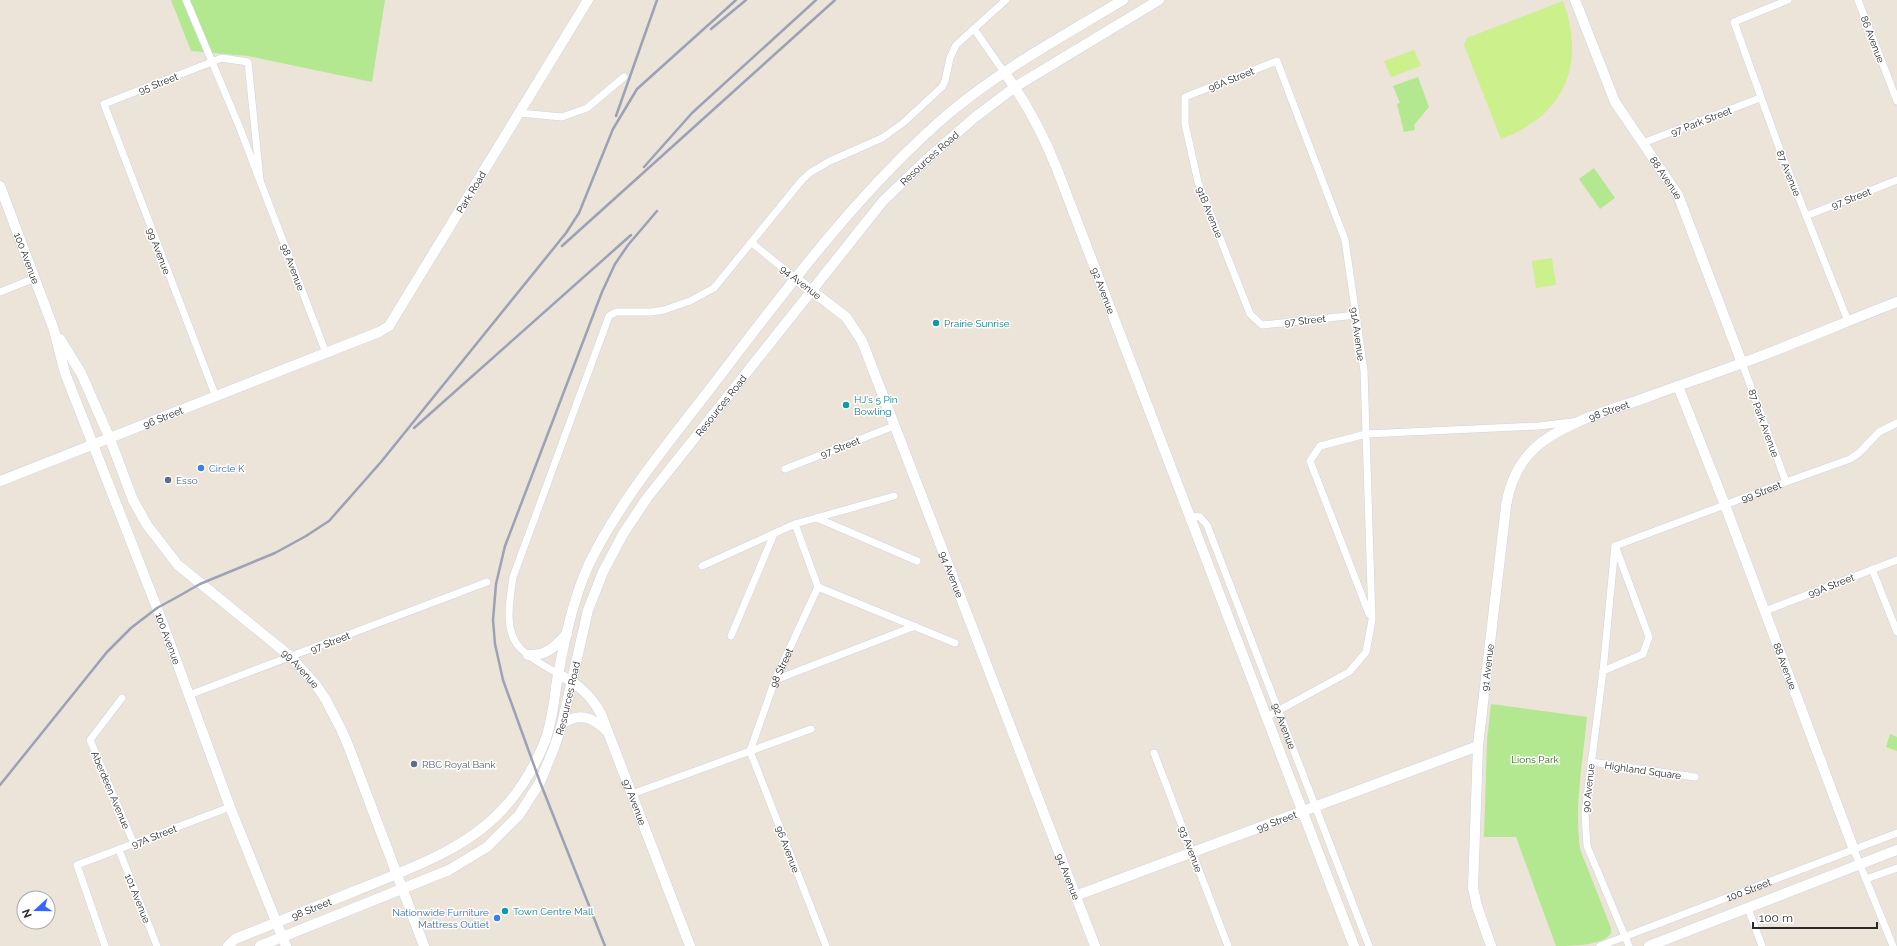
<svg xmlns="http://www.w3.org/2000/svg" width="1897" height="946" font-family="Raleway,sans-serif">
  <rect width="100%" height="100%" fill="#ece3d9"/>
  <!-- green -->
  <g fill="#b3e891">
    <path d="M 171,0 L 385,0 L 372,82 L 248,56 L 191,51 Z"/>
    <path d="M 1418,77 L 1429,107 L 1414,125 L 1415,130 L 1404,132 L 1397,104 L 1400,103 L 1393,86 Z"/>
    <path d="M 1594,168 L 1615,198 L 1600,209 L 1579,179 Z"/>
    <path d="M 1491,704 L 1587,717 C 1583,761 1574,805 1580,849 L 1611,928 L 1611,933 C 1604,946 1569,946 1556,946 L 1516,837 L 1484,837 L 1487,741 Z"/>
    <path d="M 1890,734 L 1897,737 L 1897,751 L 1886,747 Z"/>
  </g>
  <!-- pitch -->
  <g fill="#cbf08c">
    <path d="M 1563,1 C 1586,64 1565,115 1501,139 L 1464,45 L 1467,38 Z"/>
    <path d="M 1414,50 L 1421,66 L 1391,77 L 1384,61 Z"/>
    <path d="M 1552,258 L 1556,285 L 1536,288 L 1532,261 Z"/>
  </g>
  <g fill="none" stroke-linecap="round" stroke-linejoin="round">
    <defs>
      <g id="street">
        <path d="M 186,0 L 239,126 L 326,353"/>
        <path d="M 1788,0 L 1734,22 L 1780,150 L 1848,321"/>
        <path d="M 1858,0 L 1897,101"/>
        <path d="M 974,29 L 1004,72"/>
        <path d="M 520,113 L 562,117 L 587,108 L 624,77"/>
        <path d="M 1643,143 L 1760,98"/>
        <path d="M 1806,216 L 1897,180"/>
        <path d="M 752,243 L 795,278"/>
        <path d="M 0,292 L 35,278"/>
        <path d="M 1742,363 L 1786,482"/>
        <path d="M 216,397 L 104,104 L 222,58 L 248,62 L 260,180"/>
        <path d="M 785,469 L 894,426"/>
        <path id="s1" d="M 1190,516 L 1200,517 L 1207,525 L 1369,946"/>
        <path d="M 817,518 L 917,561"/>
        <path d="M 795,524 L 818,587 L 955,643"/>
        <path d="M 1615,546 L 1603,671 L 1585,813 L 1587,846 L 1629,946"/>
        <path id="s2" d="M 1615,546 L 1786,482 L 1850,459 L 1859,453 L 1879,432 L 1897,423"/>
        <path d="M 702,566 L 795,524 L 894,496"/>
        <path d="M 1872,569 L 1897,632"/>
        <path d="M 1765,611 L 1897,560"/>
        <path d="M 1369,614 L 1310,461 L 1320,446 L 1366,434 L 1539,426 L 1572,422"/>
        <path d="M 731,636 L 774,534"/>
        <path d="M 1603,671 L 1643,654 L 1649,637 L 1616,548"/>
        <path d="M 558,674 C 546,666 530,659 520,648 C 503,630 510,599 513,577 L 609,316 L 616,312 L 652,312 L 664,310 L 690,301 L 714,288 L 802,180 L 811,172 L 830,161 L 882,138 L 903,123 L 942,87 L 945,81 L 950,58 L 956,45 L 1006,0"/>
        <path d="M 775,680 L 915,626"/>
        <path d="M 189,695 L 487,582"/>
        <path d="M 122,698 L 90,740 L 134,844"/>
        <path d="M 1267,717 L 1349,672 L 1366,652 L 1372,620 L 1364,371 L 1345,240 L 1277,61 L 1185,97 L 1185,124 L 1198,182 L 1250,314 L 1262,325 L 1356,315"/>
        <path d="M 750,751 L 826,946"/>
        <path id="s3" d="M 750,751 L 775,680 L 818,587"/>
        <path d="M 1154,753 L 1228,946"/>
        <path d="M 1591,762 L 1695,777"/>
        <path d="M 632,794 L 811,729"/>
        <path d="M 119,850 L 157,946"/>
        <path d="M 1854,850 L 1893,946"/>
        <path d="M 1866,879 L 1897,868"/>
        <path d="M 1748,908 L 1762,946"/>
        <path d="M 105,946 L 77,865 L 230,807"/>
        <path id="s4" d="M 1600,946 L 1897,833"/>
      </g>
      <g id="secondary">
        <path id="s5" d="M 1575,0 L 1615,102 L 1678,195 L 1742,363"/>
        <path id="s6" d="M 1004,72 C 1026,102 1043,134 1057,169 L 1354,946"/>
        <path id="s7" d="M 0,186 L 54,330 L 65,373 L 157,608 L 230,807 L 286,946"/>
        <path id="s8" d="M 795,278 L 846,317 L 862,341 L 1095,946"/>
        <path id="s9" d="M 60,339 L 81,373 L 110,439 L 133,500 L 147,525 L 178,565 L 291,657 L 316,685 L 326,700 L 341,729 L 348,745 L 424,946"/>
        <path id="s10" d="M 1678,386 L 1725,505 L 1854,850"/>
        <path id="s11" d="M 0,481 L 379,332 L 389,326 L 588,0"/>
        <path d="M 528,655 C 546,656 555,647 567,634"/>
        <path id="s12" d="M 558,674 C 578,684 591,695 601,714 L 690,946"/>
        <path d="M 562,724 C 579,712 592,717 606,730"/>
        <path id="s13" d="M 1075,896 L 1478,746"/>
        <path id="s14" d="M 228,946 L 235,939 C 275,923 315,907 355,891 C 406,870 464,851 502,810 C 520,791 535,766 545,741 C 553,720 554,697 558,675 C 565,638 573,599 589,564 C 622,497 671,440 716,381 C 787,288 859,191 947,115 C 1000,70 1063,36 1123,0"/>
        <path id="s15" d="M 260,946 L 449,870 L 487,847 L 519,815 L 540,782 L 554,748 L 562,724 L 588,610 L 603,572 L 623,534 L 647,498 L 883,201 L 926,160 L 974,118 L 1015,87 L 1159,0"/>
        <path id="s16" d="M 1491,946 L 1477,906 L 1473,888 L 1478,746 L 1506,506 C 1510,480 1521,458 1542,442 C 1574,418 1617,409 1653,395 C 1683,384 1713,374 1742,363 C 1794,344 1845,322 1897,302"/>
        <path d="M 1649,946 L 1897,850"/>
      </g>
    </defs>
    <!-- street casing -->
    <use href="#street" stroke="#ced4e3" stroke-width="8"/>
    <!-- secondary casing -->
    <use href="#secondary" stroke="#ced4e3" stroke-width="11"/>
    <!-- street -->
    <use href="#street" stroke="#fff" stroke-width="7"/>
    <!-- secondary -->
    <use href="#secondary" stroke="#fff" stroke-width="10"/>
    <!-- rail -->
    <g stroke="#9ca1b5" stroke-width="2.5">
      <path d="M 711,29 L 746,0"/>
      <path d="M 616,116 L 657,0"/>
      <path d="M 644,167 L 692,113 L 816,0"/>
      <path d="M 562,246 L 835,0"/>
      <path d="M 414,428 L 631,235"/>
      <path d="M 0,785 L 107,652 L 131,628 L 157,608 L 179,596 L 200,584 L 275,553 L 306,536 L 329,521 L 381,462 L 566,233 L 579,213 L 613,129 L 637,89 L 736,0"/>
      <path d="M 605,946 L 540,782 L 503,680 L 495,644 L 493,620 L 496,584 L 505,546 L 602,292 L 615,264 L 628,245 L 657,211"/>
    </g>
  </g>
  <!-- markers -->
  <g fill="#0f9aa8" stroke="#fff" stroke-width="1.5">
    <circle cx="936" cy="323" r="4"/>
    <circle cx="846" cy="405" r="4"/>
    <circle cx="505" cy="911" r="4"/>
  </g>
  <g fill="#3f7fe0" stroke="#fff" stroke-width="1.5">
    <circle cx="201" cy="468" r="4"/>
    <circle cx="497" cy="918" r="4"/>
  </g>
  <g fill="#5c6f8a" stroke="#fff" stroke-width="1.5">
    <circle cx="168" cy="480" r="4"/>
    <circle cx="414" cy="764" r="4"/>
  </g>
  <g text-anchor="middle" stroke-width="3" stroke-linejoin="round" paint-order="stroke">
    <!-- street labels -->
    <g font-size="10" fill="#292929" stroke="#fff">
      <text transform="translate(1873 39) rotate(69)" y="4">86 Avenue</text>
      <text transform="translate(1231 79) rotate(-22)" y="4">96A Street</text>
      <text transform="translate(158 83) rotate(-21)" y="4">95 Street</text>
      <text transform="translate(1701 121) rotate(-21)" y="4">97 Park Street</text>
      <text dy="4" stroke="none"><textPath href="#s15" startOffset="1081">Resources Road</textPath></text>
      <text transform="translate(1789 173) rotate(68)" y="4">87 Avenue</text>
      <text dy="4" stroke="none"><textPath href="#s5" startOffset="201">88 Avenue</textPath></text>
      <text dy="4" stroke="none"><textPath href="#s11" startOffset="576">Park Road</textPath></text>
      <text transform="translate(1851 198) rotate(-21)" y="4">97 Street</text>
      <text transform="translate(1210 212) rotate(68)" y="4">91B Avenue</text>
      <text transform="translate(159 251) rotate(69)" y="4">99 Avenue</text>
      <text dy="4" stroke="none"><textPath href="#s7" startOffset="77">100 Avenue</textPath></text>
      <text transform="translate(293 267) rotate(69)" y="4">98 Avenue</text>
      <text transform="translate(801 282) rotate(38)" y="4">94 Avenue</text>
      <text dy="4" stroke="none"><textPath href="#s6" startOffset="241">92 Avenue</textPath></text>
      <text transform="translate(1305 320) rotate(-6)" y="4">97 Street</text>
      <text transform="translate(1358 334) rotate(82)" y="4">91A Avenue</text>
      <text dy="4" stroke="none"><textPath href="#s15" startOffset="757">Resources Road</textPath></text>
      <text dy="4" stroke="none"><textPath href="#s16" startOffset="594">98 Street</textPath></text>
      <text dy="4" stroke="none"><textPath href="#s11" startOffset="175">96 Street</textPath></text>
      <text transform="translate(1764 423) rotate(70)" y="4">87 Park Avenue</text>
      <text transform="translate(840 447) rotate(-21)" y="4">97 Street</text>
      <text dy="4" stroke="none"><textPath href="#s2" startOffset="156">99 Street</textPath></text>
      <text dy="4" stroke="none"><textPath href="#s8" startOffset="343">94 Avenue</textPath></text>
      <text transform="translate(1831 585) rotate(-21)" y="4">99A Street</text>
      <text dy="4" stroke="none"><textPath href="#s7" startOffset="483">100 Avenue</textPath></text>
      <text transform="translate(330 642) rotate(-21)" y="4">97 Street</text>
      <text dy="4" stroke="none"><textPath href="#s10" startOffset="300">88 Avenue</textPath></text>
      <text dy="4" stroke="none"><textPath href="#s16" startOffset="282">91 Avenue</textPath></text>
      <text dy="4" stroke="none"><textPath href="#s3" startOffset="89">98 Street</textPath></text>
      <text dy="4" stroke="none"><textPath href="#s9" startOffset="417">99 Avenue</textPath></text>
      <text dy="4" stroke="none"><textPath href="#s15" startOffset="421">Resources Road</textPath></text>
      <text dy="4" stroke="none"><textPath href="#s1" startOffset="236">92 Avenue</textPath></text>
      <text transform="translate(1643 770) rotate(8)" y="4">Highland Square</text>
      <text transform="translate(1588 788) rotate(-84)" y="4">90 Avenue</text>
      <text transform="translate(111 790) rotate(67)" y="4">Aberdeen Avenue</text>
      <text dy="4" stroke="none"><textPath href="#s12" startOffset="154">97 Avenue</textPath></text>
      <text dy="4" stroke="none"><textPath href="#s13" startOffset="215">99 Street</textPath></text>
      <text transform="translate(154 836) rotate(-21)" y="4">97A Street</text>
      <text transform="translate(788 849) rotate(69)" y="4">96 Avenue</text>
      <text transform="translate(1191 849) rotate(69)" y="4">93 Avenue</text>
      <text dy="4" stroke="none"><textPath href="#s8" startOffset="667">94 Avenue</textPath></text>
      <text dy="4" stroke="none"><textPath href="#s4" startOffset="159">100 Street</textPath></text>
      <text transform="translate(138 898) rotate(68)" y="4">101 Avenue</text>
      <text dy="4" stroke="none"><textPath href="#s14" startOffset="92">98 Street</textPath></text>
    </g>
    <!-- culture labels -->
    <g font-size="10" fill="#0d838f" stroke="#fff" text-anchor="start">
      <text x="944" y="327">Prairie Sunrise</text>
      <text x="854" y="403">HJ's 5 Pin<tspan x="854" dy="12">Bowling</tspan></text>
      <text x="513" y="915">Town Centre Mall</text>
    </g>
    <!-- shop labels -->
    <g font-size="10" fill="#366cbe" stroke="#fff" text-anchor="start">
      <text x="209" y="472">Circle K</text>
      <text x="489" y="916" text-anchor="end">Nationwide Furniture<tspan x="489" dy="12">Mattress Outlet</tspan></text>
    </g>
    <!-- service labels -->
    <g font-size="10" fill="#4e5e75" stroke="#fff" text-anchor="start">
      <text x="176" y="484">Esso</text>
      <text x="422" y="768">RBC Royal Bank</text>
    </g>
    <!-- park labels -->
    <g font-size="10" fill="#2b6a14" stroke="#fff">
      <text x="1535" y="763">Lions Park</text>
    </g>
  </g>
  <!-- north arrow -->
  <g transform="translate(36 910) rotate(249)"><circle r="19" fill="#ffffff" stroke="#a9a9a9"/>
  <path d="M0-3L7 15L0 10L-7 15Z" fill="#3465ff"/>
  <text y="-6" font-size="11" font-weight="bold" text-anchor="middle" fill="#292929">N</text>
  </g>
  <!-- scale -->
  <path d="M1753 922v6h124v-6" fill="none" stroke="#292929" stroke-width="2"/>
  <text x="1759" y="922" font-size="12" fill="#292929" stroke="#ffffff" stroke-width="3" paint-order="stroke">100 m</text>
</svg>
